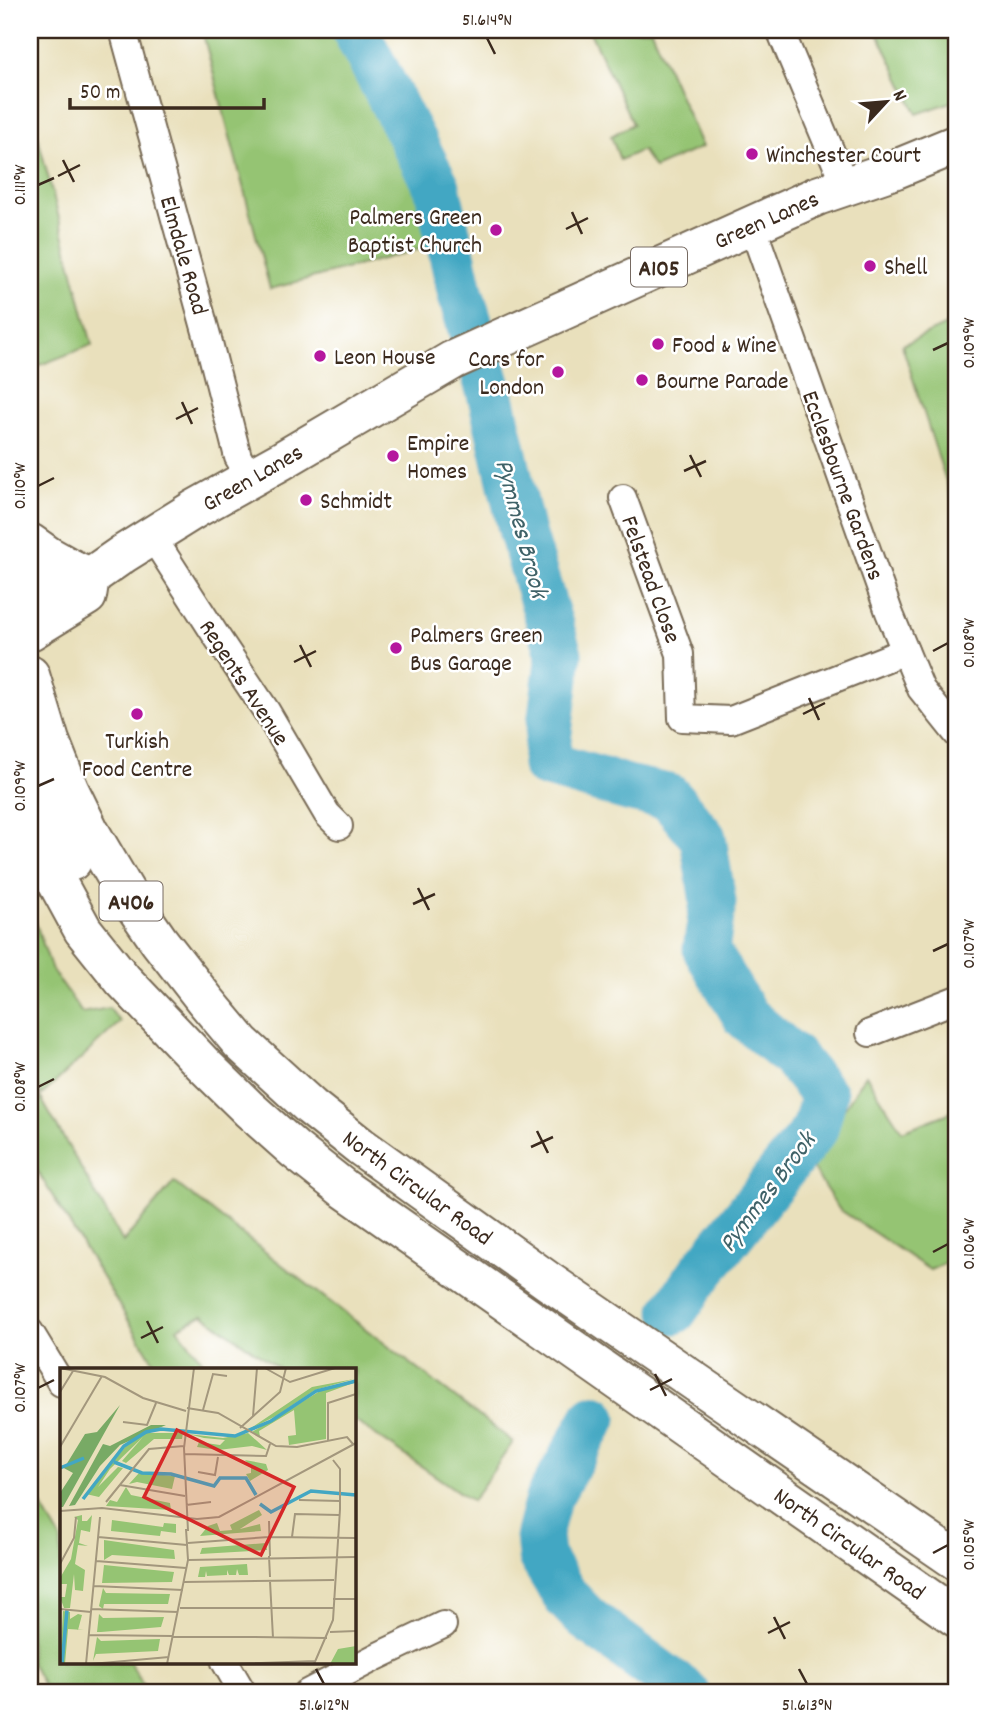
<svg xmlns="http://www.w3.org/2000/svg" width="987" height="1723" font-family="Dekko,sans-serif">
  <rect width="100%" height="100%" fill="#fff"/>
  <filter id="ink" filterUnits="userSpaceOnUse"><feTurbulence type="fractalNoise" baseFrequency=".0143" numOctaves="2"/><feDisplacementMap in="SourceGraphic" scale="14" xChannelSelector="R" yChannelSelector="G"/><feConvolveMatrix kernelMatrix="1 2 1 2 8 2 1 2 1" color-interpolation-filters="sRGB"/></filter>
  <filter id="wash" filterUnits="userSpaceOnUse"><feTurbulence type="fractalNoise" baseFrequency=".00686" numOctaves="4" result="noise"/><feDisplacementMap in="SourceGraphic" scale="28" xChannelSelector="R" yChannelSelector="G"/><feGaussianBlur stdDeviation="1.57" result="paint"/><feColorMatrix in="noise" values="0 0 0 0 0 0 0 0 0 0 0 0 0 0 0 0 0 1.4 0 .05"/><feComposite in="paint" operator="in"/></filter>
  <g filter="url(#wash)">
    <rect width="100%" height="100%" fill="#e9e0bc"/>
    <!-- green -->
    <g fill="#95c473" stroke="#687748" stroke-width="2">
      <path d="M 202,30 L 342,30 L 380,103 L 431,195 L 439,244 L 270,289 Z"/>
      <path d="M 589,30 L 651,30 L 702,147 L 654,168 L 642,150 L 620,160 L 611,136 L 633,124 Z"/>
      <path d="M 876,30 L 957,30 L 957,100 L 917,114 Z"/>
      <path d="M 30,107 L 92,345 L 35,367 L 30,351 Z"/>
      <path d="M 957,320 L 957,515 L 902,345 Z"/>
      <path d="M 30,919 L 35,921 L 52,970 L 82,1013 L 109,1008 L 120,1022 L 42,1095 L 30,1073 Z"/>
      <path d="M 866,1075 L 902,1131 L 957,1110 L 957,1264 L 952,1260 L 930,1270 L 839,1209 L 809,1163 Z"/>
      <path d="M 30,1079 L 123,1242 L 174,1182 L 513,1442 L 472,1501 L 354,1420 L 354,1370 L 280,1369 L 203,1315 L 177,1328 L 209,1369 L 158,1369 L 30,1159 Z"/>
      <path d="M 30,1485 L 61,1540 L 61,1662 L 130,1662 L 148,1693 L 47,1693 L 30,1661 Z"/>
    </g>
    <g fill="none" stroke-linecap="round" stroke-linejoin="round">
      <!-- river -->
      <g stroke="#43a7c3" stroke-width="47">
        <path d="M 355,30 L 437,187 L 461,295 L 491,397 L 522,533 L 559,654 L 545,764 L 631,789 L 669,797 L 703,838 L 713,902 L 706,950 L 746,1017 L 794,1058 L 824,1095 L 815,1129 L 702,1271 L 674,1311"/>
        <path d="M 594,1418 L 548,1499 L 539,1534 L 541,1556 L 566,1597 L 586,1618 L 687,1693"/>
      </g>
    </g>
  </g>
  <g filter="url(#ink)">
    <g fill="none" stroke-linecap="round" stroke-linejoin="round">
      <defs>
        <g id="street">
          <path d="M 123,30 L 208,339 L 238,457 L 250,478"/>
          <path d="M 780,30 L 845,185"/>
          <path d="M 752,225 L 889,612 L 921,689 L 957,734"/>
          <path d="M 623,498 L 680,654 L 682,718 L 731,720 L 905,651"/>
          <path d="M 152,536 L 215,634 L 267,712 L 327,814 L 339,826"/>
          <path d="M 870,1033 L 957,999"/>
          <path d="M 30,1332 L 61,1383"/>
          <path d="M 225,1662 L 243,1693"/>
          <path d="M 307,1693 L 376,1657 L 443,1625"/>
        </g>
        <g id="primary">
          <path d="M 30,590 L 72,569 L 90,577"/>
          <path d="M 30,631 L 87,596 L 90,577 L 123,554 L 195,509 L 281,461 L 453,360 L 817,196 L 896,169 L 957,144"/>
        </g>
        <g id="highway">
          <path d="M 30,543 L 47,555 L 72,569"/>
          <path d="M 30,675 L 50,741 L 69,789 L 90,832 L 126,893 L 159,941 L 205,1000 L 241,1043 L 311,1107 L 360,1146 L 548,1281 L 957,1561"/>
          <path d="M 30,772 L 72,861"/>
          <path d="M 30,833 L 83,930 L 123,980 L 205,1066 L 249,1109 L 295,1150 L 343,1188 L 957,1618"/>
        </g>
      </defs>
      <!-- street casing -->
      <use href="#street" stroke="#786a55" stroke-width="30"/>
      <!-- primary casing -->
      <use href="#primary" stroke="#786a55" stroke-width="42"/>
      <!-- highway casing -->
      <use href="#highway" stroke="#786a55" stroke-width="42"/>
      <!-- street -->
      <use href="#street" stroke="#fff" stroke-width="26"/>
      <!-- primary -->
      <use href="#primary" stroke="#fff" stroke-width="38"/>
      <!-- highway -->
      <use href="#highway" stroke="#fff" stroke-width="38"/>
    </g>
  </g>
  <!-- ticks -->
  <path fill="none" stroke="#3b2a1e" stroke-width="2.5" d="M 487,38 L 495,54M 63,160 L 74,182M 58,176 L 80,165M 38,185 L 54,178M 572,212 L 582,234M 566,229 L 588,218M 933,350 L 948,343M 182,402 L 192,424M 176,419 L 198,408M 690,455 L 701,477M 684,471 L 706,461M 38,486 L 54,478M 300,645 L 311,667M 933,651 L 948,643M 294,662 L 316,651M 809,698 L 819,720M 803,714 L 825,703M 38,786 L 54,779M 418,888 L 429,910M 413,904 L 435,894M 933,951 L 948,944M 38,1087 L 54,1079M 537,1131 L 548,1153M 531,1147 L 553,1137M 933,1252 L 948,1244M 147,1321 L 158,1343M 141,1338 L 163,1327M 655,1374 L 666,1396M 38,1388 L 54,1380M 650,1390 L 672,1379M 933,1553 L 948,1545M 774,1617 L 785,1639M 768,1633 L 790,1622M 316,1669 L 324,1684M 799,1669 L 807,1684"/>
  <!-- markers -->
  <g fill="#b5179e" stroke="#fff" stroke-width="2.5">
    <circle cx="752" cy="154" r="7"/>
    <circle cx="496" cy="230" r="7"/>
    <circle cx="870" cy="266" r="7"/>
    <circle cx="658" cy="344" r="7"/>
    <circle cx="320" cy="356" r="7"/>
    <circle cx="558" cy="372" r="7"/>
    <circle cx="642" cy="380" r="7"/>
    <circle cx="393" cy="456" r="7"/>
    <circle cx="306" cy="500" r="7"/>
    <circle cx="396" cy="648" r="7"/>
    <circle cx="137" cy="714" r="7"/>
  </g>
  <g text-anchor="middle" stroke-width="5" stroke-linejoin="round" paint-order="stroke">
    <!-- shield labels -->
    <g fill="#fff" stroke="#766a62" stroke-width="2">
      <rect x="631" y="247.5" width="56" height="39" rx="5"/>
      <rect x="99.5" y="881.5" width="63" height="39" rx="5"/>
    </g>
    <g font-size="23" font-weight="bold" fill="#3b2a1e">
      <text x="659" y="275">A105</text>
      <text x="131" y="909">A406</text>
    </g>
    <!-- poi labels -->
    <g font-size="24" fill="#3b2a1e" stroke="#fff" text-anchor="start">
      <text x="766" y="162">Winchester Court</text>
      <text x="482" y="224" text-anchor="end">Palmers Green<tspan x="482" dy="28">Baptist Church</tspan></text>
      <text x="884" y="274">Shell</text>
      <text x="672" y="352">Food &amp; Wine</text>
      <text x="334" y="364">Leon House</text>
      <text x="544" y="366" text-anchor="end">Cars for<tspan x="544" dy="28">London</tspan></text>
      <text x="656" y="388">Bourne Parade</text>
      <text x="407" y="450">Empire<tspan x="407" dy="28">Homes</tspan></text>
      <text x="320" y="508">Schmidt</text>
      <text x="410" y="642">Palmers Green<tspan x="410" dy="28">Bus Garage</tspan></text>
      <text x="137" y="748" text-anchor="middle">Turkish<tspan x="137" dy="28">Food Centre</tspan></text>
    </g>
    <!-- street labels -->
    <g font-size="24" fill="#3b2a1e" stroke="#fff">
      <text transform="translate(766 219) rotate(-24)" y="8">Green Lanes</text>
      <text transform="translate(185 255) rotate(74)" y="8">Elmdale Road</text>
      <text transform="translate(252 477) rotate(-30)" y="8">Green Lanes</text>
      <text transform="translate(844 485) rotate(70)" y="8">Ecclesbourne Gardens</text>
      <text transform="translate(652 579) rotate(70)" y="8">Felstead Close</text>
      <text transform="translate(245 682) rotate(57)" y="8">Regents Avenue</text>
      <text transform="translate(418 1187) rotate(36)" y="8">North Circular Road</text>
      <text transform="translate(850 1543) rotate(35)" y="8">North Circular Road</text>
    </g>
    <!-- water labels -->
    <g font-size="26" font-style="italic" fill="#3f6268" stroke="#fff">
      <text transform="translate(523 528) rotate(75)" y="9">Pymmes Brook</text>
      <text transform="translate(766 1191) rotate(-53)" y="9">Pymmes Brook</text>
    </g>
  </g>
  <!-- overview -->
  <g transform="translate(60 1368)">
    <rect width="296" height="296" fill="#e9e0bc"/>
    <path d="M 294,11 L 255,22 L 216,48 L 188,62 L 252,19 ZM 296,14 L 266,25 L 266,71 L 229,77 L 228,68 L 236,67 L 234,42 L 199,63 L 200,69 L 192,64 L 260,23 ZM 86,65 L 123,65 L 122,71 L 94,71 L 66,95 L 62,93 L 83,69 L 50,101 L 38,119 L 58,99 L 63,100 L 39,129 L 26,126 L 66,78 ZM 188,65 L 207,82 L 192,78 L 158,82 L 137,79 L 139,74 L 160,77 L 165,72 L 144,70 L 128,66 L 163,70 ZM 185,92 L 206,96 L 208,102 L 190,113 L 186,106 L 191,105 L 191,99 ZM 79,105 L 115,108 L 112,121 L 77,114 L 69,116 ZM 66,119 L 71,127 L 110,135 L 111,142 L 46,138 L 50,132 L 57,134 ZM 199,142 L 202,147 L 180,161 L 200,156 L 201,163 L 140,168 L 148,158 L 157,155 L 160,163 L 172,162 L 170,157 ZM 22,147 L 22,153 L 27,153 L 32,147 L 30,164 L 21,162 L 19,175 L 28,178 L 18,177 L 15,196 L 25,202 L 23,223 L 15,222 L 14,206 L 10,240 L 4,240 L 0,229 L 5,229 L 7,216 L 0,216 L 0,210 L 11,191 L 18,152 L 14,149 ZM 52,152 L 103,159 L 104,155 L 116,156 L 116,165 L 101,163 L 100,168 L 51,163 ZM 44,172 L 114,182 L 115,191 L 52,187 L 44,192 ZM 206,175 L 207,182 L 140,186 L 142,180 ZM 187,196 L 188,207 L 179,207 L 177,201 L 176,207 L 169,207 L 167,202 L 167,207 L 147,208 L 146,203 L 145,209 L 138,209 L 140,199 ZM 44,197 L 114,204 L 112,214 L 42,215 ZM 43,220 L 46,225 L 110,226 L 108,236 L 44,236 L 43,241 L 39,238 ZM 3,243 L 10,244 L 10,251 L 18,246 L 22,247 L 18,262 L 24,262 L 8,261 L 5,296 L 0,296 ZM 39,246 L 43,250 L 104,249 L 101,259 L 41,264 L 37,264 ZM 37,269 L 41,273 L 100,271 L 98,283 L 36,286 L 33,293 ZM 296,278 L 296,296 L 270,296 L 278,281 Z" fill="#95c473"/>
    <path d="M 60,37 L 3,139 L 0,139 L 0,125 L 13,105 L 0,98 L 6,97 L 25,66 L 37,64 ZM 91,57 L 106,57 L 60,77 L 40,98 L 15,137 L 9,138 L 43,76 L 50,78 Z" fill="#78aa65"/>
    <path fill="none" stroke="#43a7c3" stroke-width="3.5" d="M 54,94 L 82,105 L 111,106 L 154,118 L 160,110 L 186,110 L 196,127M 0,100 L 24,90M 23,131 L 64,78 L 86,64 L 101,61 L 175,68 L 211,53 L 256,23 L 296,13M 200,136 L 211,144 L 251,123 L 296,127M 2,296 L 7,242"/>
    <path fill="none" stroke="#a3977d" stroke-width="2" d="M 0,0 L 45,9 L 83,30 L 126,43M 205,0 L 230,14 L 275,0M 0,24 L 13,3M 127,40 L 158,45 L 216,78 L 237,79 L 287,69 L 293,76M 143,42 L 153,6 L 167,8M 193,48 L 197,0M 63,54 L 87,57 L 96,35M 180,60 L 220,24 L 226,0M 268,73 L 268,35 L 296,26M 0,79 L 42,8M 124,86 L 206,88 L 210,76M 138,104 L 155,107 L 158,89M 60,117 L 125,128M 239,132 L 280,133M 46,134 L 89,81 L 124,78M 126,137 L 151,134M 0,143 L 42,140 L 137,151 L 159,149 L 296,75M 209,153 L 210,188M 128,163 L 124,80 L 134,0M 38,169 L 127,177M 232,169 L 235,146 L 279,147M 128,175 L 209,169 L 296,170M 209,188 L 210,209M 128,192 L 296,189M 36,193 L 126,200M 0,196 L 14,170 L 16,149M 210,213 L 213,270M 124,214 L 274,212M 34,218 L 123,222M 273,231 L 296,231M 120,240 L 273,240M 0,241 L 31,244M 31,241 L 118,244M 270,264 L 296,263M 28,267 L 267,270M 26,296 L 40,149M 31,296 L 109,289M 107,296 L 128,192 L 126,161M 177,296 L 255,293M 254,296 L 273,252 L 280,141 L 280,101 L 273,92"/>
    <path fill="#d62828" fill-opacity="0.15" stroke="#d62828" stroke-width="3.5" d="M 117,62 L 234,119 L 201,187 L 84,129 Z"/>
    <rect width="296" height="296" fill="none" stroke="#3b2a1e" stroke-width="3.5"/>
  </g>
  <!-- margin -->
  <rect width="987" height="1723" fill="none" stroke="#fff" stroke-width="77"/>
  <!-- north arrow -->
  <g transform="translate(886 102) rotate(64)" stroke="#ffffff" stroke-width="5" paint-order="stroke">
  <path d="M0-5L12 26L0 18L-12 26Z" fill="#3b2a1e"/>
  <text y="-10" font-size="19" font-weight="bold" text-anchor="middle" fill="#3b2a1e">N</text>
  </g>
  <!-- scale -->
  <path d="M70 98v10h194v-10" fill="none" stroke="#3b2a1e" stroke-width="3.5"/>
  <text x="80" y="98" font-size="21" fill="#3b2a1e" stroke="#ffffff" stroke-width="5" paint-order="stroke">50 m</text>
  <rect x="38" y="38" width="910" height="1646" fill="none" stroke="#3b2a1e" stroke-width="2.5"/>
  <g font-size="18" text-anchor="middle" fill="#3b2a1e">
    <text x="487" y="25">51.614°N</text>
    <text transform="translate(19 185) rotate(-90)" y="6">0.111°W</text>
    <text transform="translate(968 343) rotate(-90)" y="6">0.109°W</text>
    <text transform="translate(19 486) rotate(-90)" y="6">0.110°W</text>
    <text transform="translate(968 643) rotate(-90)" y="6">0.108°W</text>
    <text transform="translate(19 786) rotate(-90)" y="6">0.109°W</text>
    <text transform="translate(968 944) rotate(-90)" y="6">0.107°W</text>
    <text transform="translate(19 1087) rotate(-90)" y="6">0.108°W</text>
    <text transform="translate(968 1244) rotate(-90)" y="6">0.106°W</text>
    <text transform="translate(19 1388) rotate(-90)" y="6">0.107°W</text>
    <text transform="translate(968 1545) rotate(-90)" y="6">0.105°W</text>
    <text x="324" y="1710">51.612°N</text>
    <text x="807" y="1710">51.613°N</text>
  </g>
</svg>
